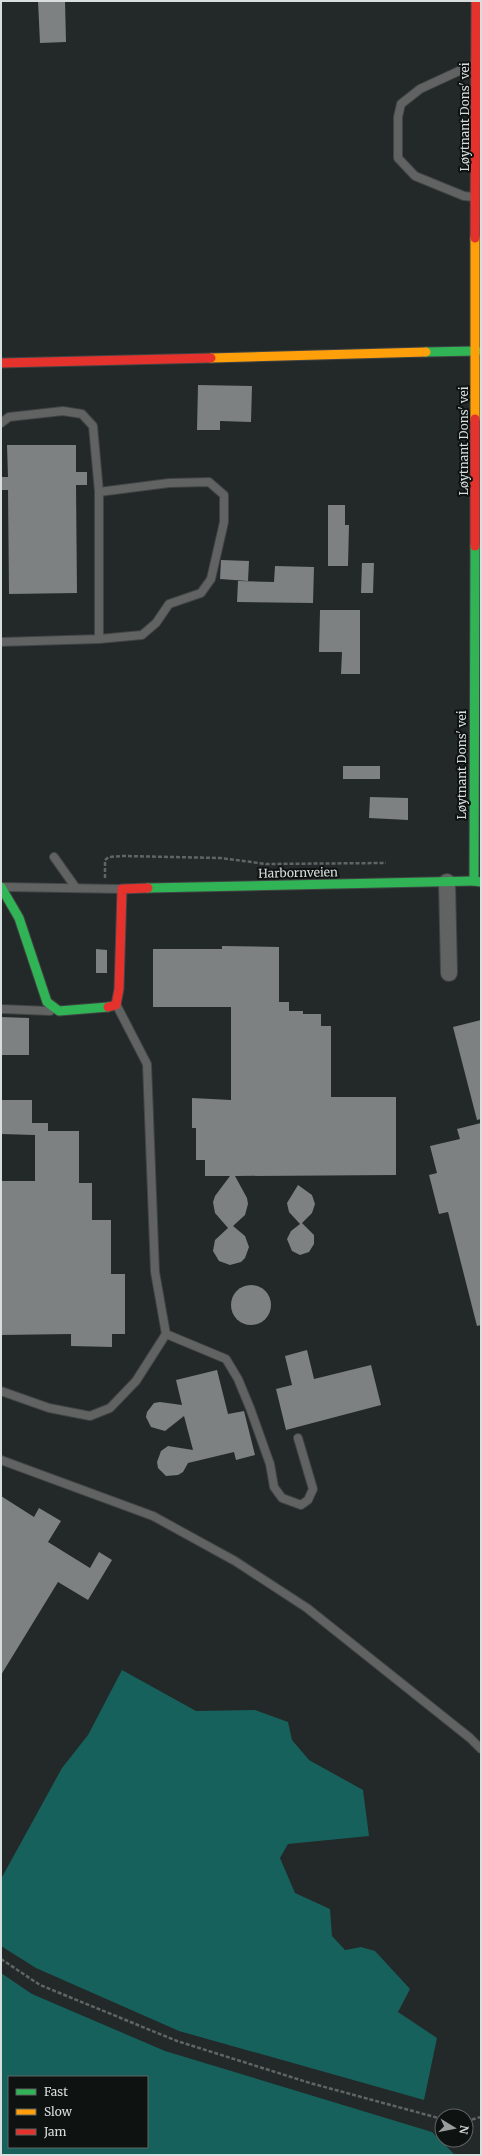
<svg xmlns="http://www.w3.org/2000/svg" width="482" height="2156" font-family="Merriweather,serif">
  <rect width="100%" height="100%" fill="#232828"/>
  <!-- water -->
  <g fill="#16615c" fill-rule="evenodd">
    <path d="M 122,1670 L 196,1711 L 255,1710 L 288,1722 L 292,1740 L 309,1760 L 363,1790 L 369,1836 L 288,1844 L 280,1858 L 295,1893 L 330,1909 L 332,1936 L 345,1950 L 361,1947 L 375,1951 L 410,1989 L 398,2012 L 437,2038 L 424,2100 L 179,2031 L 36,1968 L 1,1946 L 1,1879 L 62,1768 L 88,1735 Z"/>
    <path d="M 1,1973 L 32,1994 L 165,2051 L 432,2132 L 455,2155 L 1,2155 ZM 9,2077 L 147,2077 L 147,2147 L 9,2147 Z"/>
  </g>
  <!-- building -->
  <g fill="#7d8181">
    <path d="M 38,1 L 65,1 L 66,42 L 40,43 Z"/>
    <path d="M 198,385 L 252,386 L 251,422 L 220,421 L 220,430 L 197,430 Z"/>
    <path d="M 7,445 L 76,445 L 76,472 L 87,472 L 87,485 L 76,485 L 77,593 L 9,594 L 8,490 L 1,490 L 1,477 L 8,477 Z"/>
    <path d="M 328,505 L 345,505 L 345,525 L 349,525 L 348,566 L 328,566 Z"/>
    <path d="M 221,560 L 249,561 L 248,581 L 220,579 Z"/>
    <path d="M 362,563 L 374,563 L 373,593 L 361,593 Z"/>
    <path d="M 275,566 L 314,567 L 313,603 L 237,602 L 238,581 L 274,582 Z"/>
    <path d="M 320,610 L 360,610 L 360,674 L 341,674 L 342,652 L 319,652 Z"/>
    <rect x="343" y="766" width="37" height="13"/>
    <path d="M 370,797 L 408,798 L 408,820 L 369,818 Z"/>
    <path d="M 222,946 L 279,947 L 279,1002 L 289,1002 L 289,1011 L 303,1011 L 303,1014 L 321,1014 L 321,1026 L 331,1026 L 331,1097 L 396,1097 L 396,1175 L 235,1176 L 247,1198 L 248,1204 L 245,1215 L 233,1226 L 245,1236 L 249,1247 L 245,1258 L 241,1262 L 230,1265 L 219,1261 L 213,1251 L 215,1240 L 228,1228 L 215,1213 L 213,1202 L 215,1196 L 230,1176 L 205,1176 L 205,1160 L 196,1160 L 196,1128 L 192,1128 L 192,1098 L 231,1100 L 231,1007 L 153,1007 L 153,949 L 222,949 Z"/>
    <path d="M 96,949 L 107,950 L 107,973 L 96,973 Z"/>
    <path d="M 1,1017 L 29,1018 L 29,1055 L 1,1055 Z"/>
    <path d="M 481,1020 L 481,1119 L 477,1120 L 453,1027 Z"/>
    <path d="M 1,1100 L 32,1100 L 32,1123 L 48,1123 L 48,1131 L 79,1131 L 79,1183 L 92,1183 L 92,1220 L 111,1220 L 111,1274 L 125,1274 L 125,1334 L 112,1334 L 112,1347 L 71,1346 L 71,1334 L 1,1335 L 1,1181 L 35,1181 L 35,1135 L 1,1134 Z"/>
    <path d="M 481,1123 L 481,1325 L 477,1326 L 448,1212 L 439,1214 L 429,1175 L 437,1173 L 430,1146 L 460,1139 L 457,1129 Z"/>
    <path d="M 298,1185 L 312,1195 L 315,1204 L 312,1213 L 302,1223 L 314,1235 L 314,1244 L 309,1252 L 300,1255 L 292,1251 L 287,1239 L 291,1231 L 300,1224 L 289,1212 L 287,1203 Z"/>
    <circle cx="251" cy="1305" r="20"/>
    <path d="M 307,1350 L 314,1379 L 371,1365 L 381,1405 L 286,1430 L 276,1389 L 292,1385 L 285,1356 Z"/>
    <path d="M 217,1370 L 228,1414 L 244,1411 L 255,1455 L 236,1460 L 234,1452 L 188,1463 L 183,1472 L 178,1475 L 166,1476 L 158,1468 L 157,1462 L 161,1451 L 168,1446 L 193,1450 L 184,1416 L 165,1431 L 151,1427 L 146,1417 L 147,1412 L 154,1403 L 160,1402 L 182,1405 L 176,1380 Z"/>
    <path d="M 1,1496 L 34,1517 L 39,1508 L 61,1521 L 48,1542 L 90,1568 L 99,1552 L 112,1560 L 88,1600 L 58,1582 L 1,1675 Z"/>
  </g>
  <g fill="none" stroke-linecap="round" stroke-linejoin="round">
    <defs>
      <g id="lane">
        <path d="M 474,64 L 420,89 L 401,104 L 398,117 L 398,158 L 415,176 L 464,196 L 474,197"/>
        <path d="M 1,423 L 9,417 L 63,411 L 82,414 L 93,426 L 99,492 L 99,639"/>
        <path d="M 1,642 L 99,639 L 142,635 L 156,623 L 169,604 L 201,593 L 211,579 L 224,522 L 224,495 L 209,482 L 169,483 L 99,492"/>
        <path d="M 54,857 L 76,888"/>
        <path d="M 3,887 L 122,889"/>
        <path d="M 117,1006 L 147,1064 L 155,1272 L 166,1334 L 226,1359 L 238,1379 L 250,1408 L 270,1464 L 274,1487 L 282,1498 L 301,1505 L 308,1500 L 313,1489 L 298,1438"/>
        <path d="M 1,1009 L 50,1011"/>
        <path d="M 1,1391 L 49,1408 L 90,1416 L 110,1408 L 136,1381 L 166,1334"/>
        <path d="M 1,1460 L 153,1516 L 235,1561 L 307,1608 L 470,1738 L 481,1749"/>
      </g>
      <path id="street" d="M 447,882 L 449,973"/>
      <g id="fast">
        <path d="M 426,352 L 477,351"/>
        <path d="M 475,546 L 474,881 L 481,882"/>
        <path d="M 1,887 L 19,918 L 47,1002 L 59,1011 L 108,1007"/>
        <path d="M 148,888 L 474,881"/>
      </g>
      <g id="slow">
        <path d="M 211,358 L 426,352"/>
        <path d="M 475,419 L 475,238"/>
      </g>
      <g id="jam">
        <path d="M 475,238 L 476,1"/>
        <path d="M 1,363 L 211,358"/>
        <path d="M 475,546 L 475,419"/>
        <path d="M 108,1007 L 116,1005 L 119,989 L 122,889 L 148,888"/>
      </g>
    </defs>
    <!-- lane casing -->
    <use href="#lane" stroke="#414444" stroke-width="10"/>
    <!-- street casing -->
    <use href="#street" stroke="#414444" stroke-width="18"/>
    <!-- fast casing -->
    <use href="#fast" stroke="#414444" stroke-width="11"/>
    <!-- slow casing -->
    <use href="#slow" stroke="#414444" stroke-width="11"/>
    <!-- jam casing -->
    <use href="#jam" stroke="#414444" stroke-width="11"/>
    <!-- path -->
    <g stroke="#616464" stroke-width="2.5" stroke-dasharray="4 2" stroke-linecap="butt">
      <path d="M 105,878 L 105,860 L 109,857 L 122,856 L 221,858 L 266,864 L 386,863"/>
      <path d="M 1,1959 L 40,1985 L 177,2041 L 310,2083 L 442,2119"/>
      <path d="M 466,2121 L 481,2117"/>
    </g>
    <!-- lane -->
    <use href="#lane" stroke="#616363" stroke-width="8"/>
    <!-- street -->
    <use href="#street" stroke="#616363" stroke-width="16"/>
    <!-- fast -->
    <use href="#fast" stroke="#30b455" stroke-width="9"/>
    <!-- slow -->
    <use href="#slow" stroke="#ff9f0a" stroke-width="9"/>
    <!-- jam -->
    <use href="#jam" stroke="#e5322d" stroke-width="9"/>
  </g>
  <g text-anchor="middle" stroke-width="4" stroke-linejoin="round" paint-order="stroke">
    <!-- street labels -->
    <g font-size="12" fill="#d8dedd" stroke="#0e1211">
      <text transform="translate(465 117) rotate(-90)" y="4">Løytnant Dons' vei</text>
      <text transform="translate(464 441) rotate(-90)" y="4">Løytnant Dons' vei</text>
      <text transform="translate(462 765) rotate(-90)" y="4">Løytnant Dons' vei</text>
      <text transform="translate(298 873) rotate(-1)" y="4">Harbornveien</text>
    </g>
  </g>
  <!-- border -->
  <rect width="482" height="2156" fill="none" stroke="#d8dedd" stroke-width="4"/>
  <!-- legend -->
  <rect x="8" y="2076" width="140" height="72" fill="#0e1211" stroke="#5f6463"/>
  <rect x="16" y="2089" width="20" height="6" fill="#30b455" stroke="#5f6463"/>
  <text x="44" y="2096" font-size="12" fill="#d8dedd">Fast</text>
  <rect x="16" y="2109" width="20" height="6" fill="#ff9f0a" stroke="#5f6463"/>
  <text x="44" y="2116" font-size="12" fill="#d8dedd">Slow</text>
  <rect x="16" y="2129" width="20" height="6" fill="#e5322d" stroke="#5f6463"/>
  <text x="44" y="2136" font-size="12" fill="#d8dedd">Jam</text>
  <!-- north arrow -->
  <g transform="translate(454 2128) rotate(100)"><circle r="19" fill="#0e1211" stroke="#5f6463"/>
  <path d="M0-3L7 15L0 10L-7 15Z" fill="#999e9e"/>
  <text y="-6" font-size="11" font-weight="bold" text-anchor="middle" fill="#d8dedd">N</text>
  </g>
</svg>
